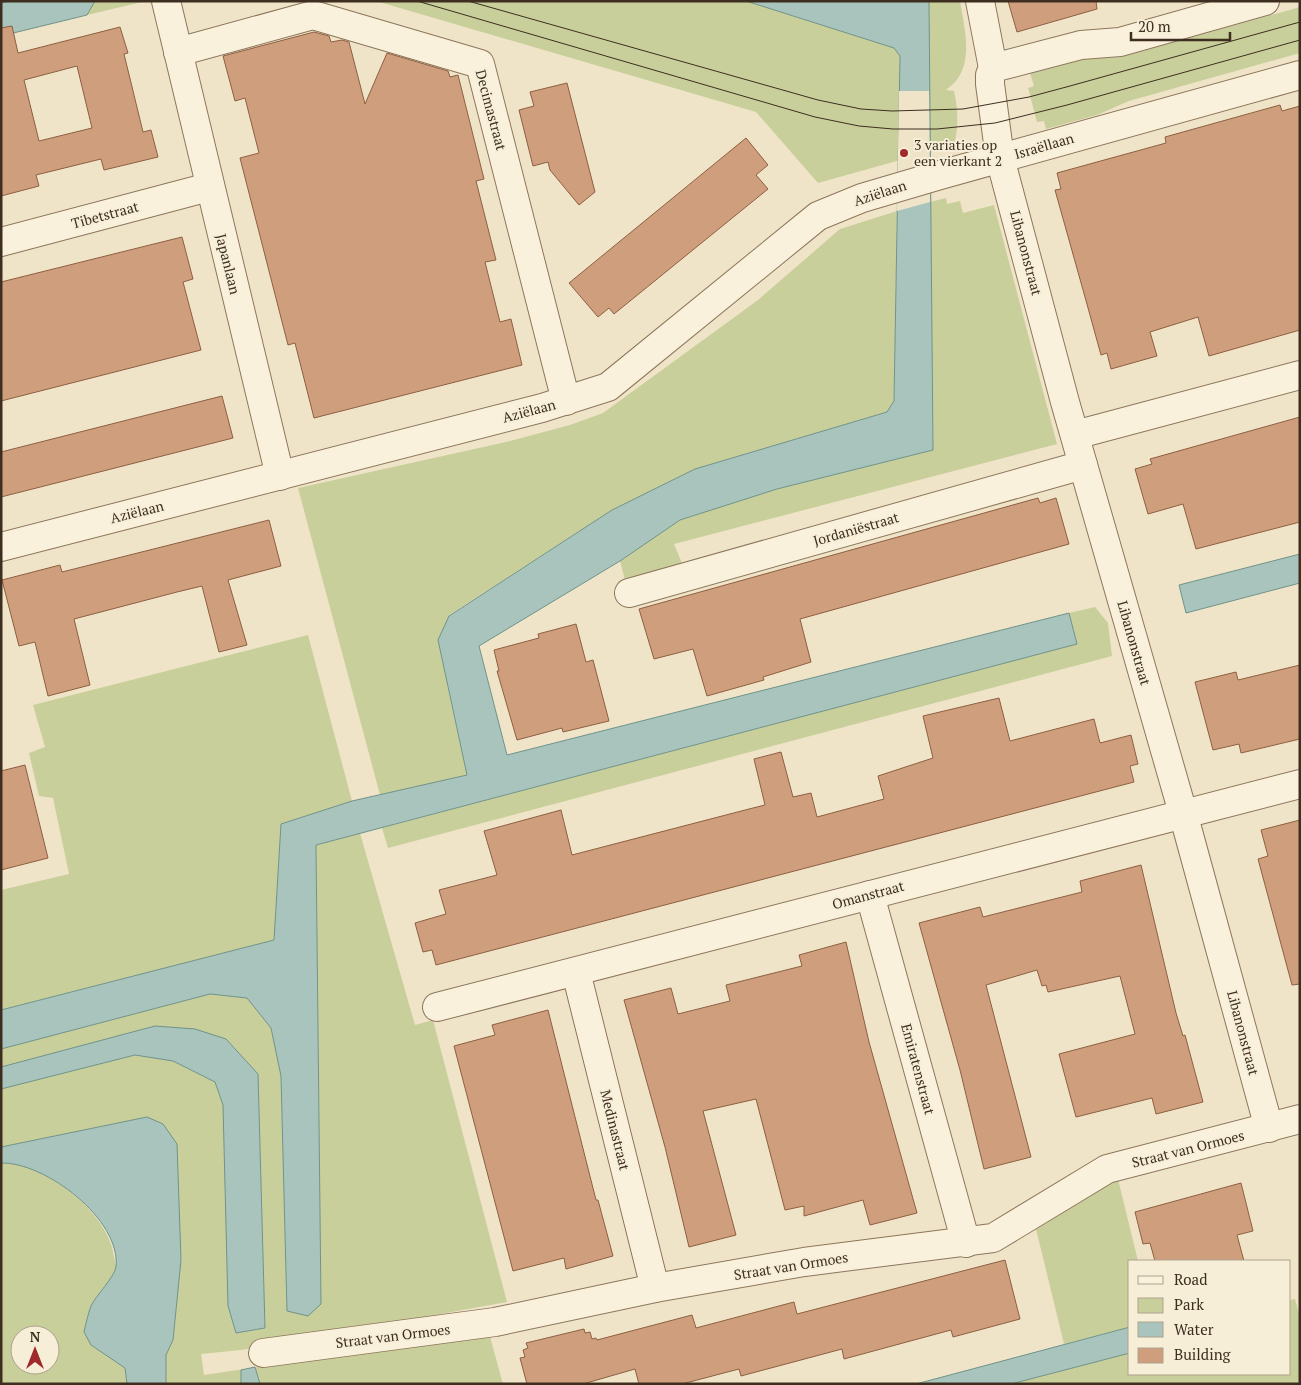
<svg xmlns="http://www.w3.org/2000/svg" width="1301" height="1385" font-family="'PT Serif',serif">
  <rect width="100%" height="100%" fill="#f0e4c8"/>
  <!-- green -->
  <g fill="#c9cf9b" fill-rule="evenodd">
    <path d="M 95,1 L 142,1 L 142,2 L 87,15 Z"/>
    <path d="M 376,1 L 746,1 L 894,48 L 900,56 L 899,91 L 929,90 L 929,1 L 960,1 C 965,31 976,70 946,90 L 954,91 C 958,109 959,127 954,145 L 818,183 L 756,112 Z"/>
    <path d="M 1300,7 L 1300,53 L 1129,101 L 1097,115 L 1046,129 L 1044,121 L 1037,122 L 1028,88 L 1034,86 L 1030,73 L 1086,59 L 1121,57 Z"/>
    <path d="M 946,198 L 947,204 L 960,201 L 963,213 L 994,205 L 1057,444 L 674,544 L 684,568 L 626,584 L 620,561 L 680,520 L 777,489 L 933,450 L 930,202 Z"/>
    <path d="M 897,211 L 894,401 L 887,412 L 695,469 L 612,510 L 449,615 L 447,684 L 467,775 L 380,795 L 298,488 L 506,442 L 570,425 L 603,413 L 758,300 L 840,229 Z"/>
    <path d="M 1095,607 L 1108,623 L 1112,656 L 388,848 L 382,828 L 1076,644 L 1069,613 Z"/>
    <path d="M 308,635 L 352,801 L 281,824 L 274,940 L 1,1010 L 1,890 L 69,874 L 53,798 L 39,796 L 29,753 L 45,747 L 33,705 Z"/>
    <path d="M 360,833 L 415,1025 L 433,1020 L 507,1302 L 241,1350 L 201,1354 L 204,1375 L 489,1333 L 503,1384 L 166,1384 L 166,1355 L 173,1340 L 181,1260 L 147,1117 L 1,1147 L 1,1089 L 135,1055 L 173,1061 L 215,1082 L 223,1105 L 236,1333 L 265,1328 L 258,1074 L 155,1026 L 1,1067 L 1,1049 L 210,994 L 247,998 L 271,1028 L 281,1076 L 287,1311 L 321,1304 L 316,845 Z"/>
    <path d="M 1,1163 C 44,1162 110,1213 114,1257 C 115,1260 116,1265 116,1268 C 113,1280 98,1292 92,1304 C 87,1314 91,1334 91,1345 L 125,1368 L 127,1384 L 1,1384 ZM 20,1335 L 50,1335 L 50,1365 L 20,1365 Z"/>
    <path d="M 1118,1179 L 1138,1261 L 1130,1261 L 1130,1327 L 1064,1344 L 1036,1229 Z"/>
    <path d="M 1295,1299 L 1300,1317 L 1300,1384 L 1011,1384 L 1130,1353 L 1130,1374 L 1290,1374 L 1290,1300 Z"/>
  </g>
  <!-- water -->
  <g fill="#a9c4bc" stroke="#6f938a">
    <path d="M 10,1 L 95,1 L 87,15 L 1,36 L 1,3 Z"/>
    <path d="M 746,1 L 929,1 L 933,450 L 777,489 L 680,520 L 620,561 L 479,646 L 507,755 L 1069,613 L 1077,644 L 316,845 L 321,1304 L 308,1316 L 287,1311 L 281,1076 L 271,1028 L 247,998 L 210,994 L 1,1049 L 1,1010 L 274,940 L 281,824 L 352,801 L 467,775 L 438,640 L 449,616 L 612,510 L 695,469 L 887,412 L 894,401 L 900,56 L 894,48 Z"/>
    <path d="M 1300,554 L 1300,583 L 1186,613 L 1179,585 Z"/>
    <path d="M 155,1026 L 195,1029 L 226,1039 L 258,1074 L 265,1328 L 236,1333 L 228,1306 L 223,1105 L 215,1082 L 173,1061 L 135,1055 L 1,1089 L 1,1067 Z"/>
    <path d="M 147,1117 L 163,1124 L 177,1144 L 181,1260 L 173,1340 L 166,1355 L 166,1384 L 127,1384 L 125,1368 L 91,1345 L 84,1332 C 86,1323 88,1314 91,1306 C 96,1295 114,1278 116,1267 C 121,1219 45,1162 1,1163 L 1,1147 Z"/>
    <path d="M 1130,1327 L 1130,1353 L 1011,1384 L 916,1384 Z"/>
    <path d="M 255,1367 L 260,1384 L 241,1384 L 241,1370 Z"/>
  </g>
  <!-- pier -->
  <path fill="#f0e4c8" d="M 899,91 L 929,91 L 930,202 L 897,211 Z"/>
  <!-- building -->
  <g fill="#cf9f7d" stroke="#8d5f41" fill-rule="evenodd">
    <path d="M 1008,1 L 1096,1 L 1097,9 L 1017,32 Z"/>
    <path d="M 12,26 L 18,53 L 120,27 L 128,53 L 124,54 L 143,132 L 151,130 L 158,157 L 104,170 L 101,159 L 36,175 L 39,186 L 1,196 L 1,28 ZM 77,66 L 92,128 L 39,141 L 24,80 Z"/>
    <path d="M 314,32 L 329,36 L 331,42 L 342,40 L 349,42 L 365,104 L 387,53 L 448,71 L 450,77 L 458,75 L 484,179 L 476,181 L 496,260 L 485,262 L 500,322 L 511,319 L 522,365 L 314,418 L 295,343 L 288,345 L 240,158 L 259,153 L 245,98 L 235,101 L 223,56 Z"/>
    <path d="M 567,83 L 595,192 L 579,205 L 550,170 L 548,162 L 533,166 L 519,110 L 534,106 L 530,92 Z"/>
    <path d="M 1280,105 L 1282,111 L 1300,106 L 1300,330 L 1209,356 L 1198,317 L 1150,332 L 1157,356 L 1111,369 L 1107,353 L 1101,355 L 1085,297 L 1055,190 L 1061,189 L 1057,173 L 1166,143 L 1165,137 Z"/>
    <path d="M 746,138 L 768,165 L 756,175 L 768,189 L 614,314 L 609,308 L 598,317 L 569,283 Z"/>
    <path d="M 182,237 L 193,279 L 183,282 L 201,350 L 1,401 L 1,282 Z"/>
    <path d="M 222,396 L 233,438 L 1,497 L 1,452 Z"/>
    <path d="M 1300,417 L 1300,522 L 1196,549 L 1183,504 L 1148,514 L 1135,469 L 1152,464 L 1150,459 Z"/>
    <path d="M 1038,498 L 1040,503 L 1056,498 L 1069,544 L 800,619 L 811,662 L 763,677 L 764,680 L 707,696 L 693,649 L 654,659 L 639,609 Z"/>
    <path d="M 269,520 L 281,566 L 228,580 L 247,645 L 219,652 L 202,586 L 177,592 L 74,619 L 90,685 L 48,696 L 35,642 L 19,646 L 2,580 L 60,565 L 62,572 Z"/>
    <path d="M 576,624 L 586,662 L 593,660 L 609,721 L 563,732 L 562,728 L 517,740 L 497,671 L 499,671 L 494,650 L 539,638 L 538,634 Z"/>
    <path d="M 1300,665 L 1300,739 L 1241,753 L 1239,744 L 1213,750 L 1195,682 L 1236,672 L 1238,680 Z"/>
    <path d="M 999,698 L 1010,741 L 1094,719 L 1100,743 L 1131,735 L 1138,764 L 1130,766 L 1134,782 L 436,965 L 432,950 L 423,952 L 415,923 L 446,914 L 439,890 L 497,875 L 484,831 L 561,810 L 572,855 L 749,809 L 765,805 L 754,759 L 781,752 L 793,797 L 811,793 L 817,817 L 884,799 L 878,776 L 933,758 L 923,716 Z"/>
    <path d="M 25,765 L 48,858 L 1,870 L 1,771 Z"/>
    <path d="M 1300,820 L 1300,984 L 1292,985 L 1258,859 L 1268,856 L 1261,830 Z"/>
    <path d="M 1141,865 L 1176,1013 L 1183,1036 L 1185,1035 L 1203,1102 L 1156,1114 L 1152,1098 L 1076,1117 L 1059,1054 L 1135,1034 L 1120,976 L 1048,992 L 1046,985 L 1042,986 L 1037,970 L 986,985 L 1031,1157 L 984,1169 L 960,1070 L 919,923 L 980,907 L 983,917 L 1082,892 L 1080,881 Z"/>
    <path d="M 846,942 L 869,1042 L 917,1213 L 870,1225 L 863,1200 L 804,1216 L 804,1206 L 785,1210 L 756,1099 L 703,1111 L 736,1235 L 689,1247 L 665,1147 L 624,1000 L 671,988 L 678,1014 L 730,1001 L 726,985 L 802,966 L 799,955 Z"/>
    <path d="M 548,1010 L 596,1200 L 598,1200 L 613,1256 L 566,1269 L 564,1258 L 513,1271 L 454,1046 L 495,1035 L 492,1025 Z"/>
    <path d="M 1241,1183 L 1253,1231 L 1237,1235 L 1244,1261 L 1155,1261 L 1150,1243 L 1143,1244 L 1135,1212 Z"/>
    <path d="M 1005,1260 L 1020,1319 L 953,1337 L 951,1330 L 844,1359 L 842,1349 L 741,1376 L 739,1369 L 682,1384 L 639,1384 L 635,1369 L 583,1384 L 527,1384 L 520,1358 L 525,1357 L 523,1350 L 528,1348 L 526,1343 L 584,1329 L 585,1333 L 590,1332 L 592,1339 L 596,1338 L 597,1340 L 692,1315 L 696,1328 L 794,1302 L 797,1314 Z"/>
  </g>
  <g fill="none" stroke-linecap="round" stroke-linejoin="round">
    <defs>
      <g id="minor">
        <path d="M 166,1 L 280,476"/>
        <path d="M 980,1 L 993,68"/>
        <path d="M 1265,1 L 1120,42 L 1081,45 L 993,68 L 990,75 L 990,84 L 1000,158 L 1065,402 L 1183,813 L 1269,1128"/>
        <path d="M 178,52 L 313,15 L 480,64 L 566,401"/>
        <path d="M 1,242 L 209,187"/>
        <path d="M 1075,435 L 1300,375"/>
        <path d="M 1,547 L 542,408 L 608,387 L 818,216 L 862,198 L 940,175 L 1300,75"/>
        <path d="M 629,593 L 1083,465"/>
        <path d="M 870,895 L 966,1243"/>
        <path d="M 576,972 L 655,1288"/>
        <path d="M 437,1007 L 1300,784"/>
        <path d="M 263,1353 L 495,1322 L 655,1288 L 804,1262 L 993,1238 L 1107,1169 L 1300,1119"/>
      </g>
    </defs>
    <!-- minor casing -->
    <use href="#minor" stroke="#8d765c" stroke-width="30"/>
    <!-- minor -->
    <use href="#minor" stroke="#faf1dc" stroke-width="28"/>
    <!-- tram -->
    <g stroke="#3d2e20" stroke-width="1">
      <path d="M 417,1 L 815,117 L 859,126 L 893,129 L 937,129 L 995,123 L 1067,105 L 1300,40"/>
      <path d="M 468,1 L 818,100 L 861,109 L 892,111 L 963,109 L 1029,97 L 1070,86 L 1300,22"/>
    </g>
  </g>
  <!-- markers -->
  <circle fill="#9e2a2b" stroke="#f7eed8" stroke-width="2" cx="904" cy="153" r="5"/>
  <g text-anchor="middle" stroke-width="4" stroke-linejoin="round" paint-order="stroke">
    <!-- street labels -->
    <g font-size="14" fill="#3d2e20" stroke="#f7eed8">
      <text transform="translate(491 110) rotate(75)" y="5">Decimastraat</text>
      <text transform="translate(1044 146) rotate(-16)" y="5">Israëllaan</text>
      <text transform="translate(880 193) rotate(-18)" y="5">Aziëlaan</text>
      <text transform="translate(105 215) rotate(-15)" y="5">Tibetstraat</text>
      <text transform="translate(1026 253) rotate(75)" y="5">Libanonstraat</text>
      <text transform="translate(228 264) rotate(76)" y="5">Japanlaan</text>
      <text transform="translate(529 411) rotate(-15)" y="5">Aziëlaan</text>
      <text transform="translate(137 512) rotate(-14)" y="5">Aziëlaan</text>
      <text transform="translate(856 529) rotate(-16)" y="5">Jordaniëstraat</text>
      <text transform="translate(1134 643) rotate(74)" y="5">Libanonstraat</text>
      <text transform="translate(868 895) rotate(-15)" y="5">Omanstraat</text>
      <text transform="translate(1243 1033) rotate(75)" y="5">Libanonstraat</text>
      <text transform="translate(918 1069) rotate(75)" y="5">Emiratenstraat</text>
      <text transform="translate(615 1130) rotate(76)" y="5">Medinastraat</text>
      <text transform="translate(1188 1149) rotate(-14)" y="5">Straat van Ormoes</text>
      <text transform="translate(791 1266) rotate(-9)" y="5">Straat van Ormoes</text>
      <text transform="translate(393 1336) rotate(-7)" y="5">Straat van Ormoes</text>
    </g>
    <!-- poi labels -->
    <g font-size="14" fill="#3d2e20" stroke="#f7eed8" text-anchor="start">
      <text x="914" y="150">3 variaties op<tspan x="914" dy="16">een vierkant 2</tspan></text>
    </g>
  </g>
  <!-- border -->
  <rect width="1301" height="1385" fill="none" stroke="#3d2e20" stroke-width="5"/>
  <!-- legend -->
  <rect x="1128" y="1260" width="162" height="115" fill="#f7eed8" stroke="#ada18e"/>
  <rect x="1138" y="1276" width="25" height="8" fill="#faf1dc" stroke="#ada18e"/>
  <text x="1174" y="1285" font-size="15" fill="#3d2e20">Road</text>
  <rect x="1138" y="1298" width="25" height="15" fill="#c9cf9b" stroke="#ada18e"/>
  <text x="1174" y="1310" font-size="15" fill="#3d2e20">Park</text>
  <rect x="1138" y="1322" width="25" height="15" fill="#a9c4bc" stroke="#ada18e"/>
  <text x="1174" y="1335" font-size="15" fill="#3d2e20">Water</text>
  <rect x="1138" y="1348" width="25" height="15" fill="#cf9f7d" stroke="#ada18e"/>
  <text x="1174" y="1360" font-size="15" fill="#3d2e20">Building</text>
  <!-- north arrow -->
  <g transform="translate(35 1350)"><circle r="24" fill="#f7eed8" stroke="#ada18e"/>
  <path d="M0-4L9 19L0 12L-9 19Z" fill="#9e2a2b"/>
  <text y="-8" font-size="14" font-weight="bold" text-anchor="middle" fill="#3d2e20">N</text>
  </g>
  <!-- scale -->
  <path d="M1131 32v8h99v-8" fill="none" stroke="#3d2e20" stroke-width="2.5"/>
  <text x="1138" y="32" font-size="15" fill="#3d2e20" stroke="#f7eed8" stroke-width="4" paint-order="stroke">20 m</text>
</svg>
